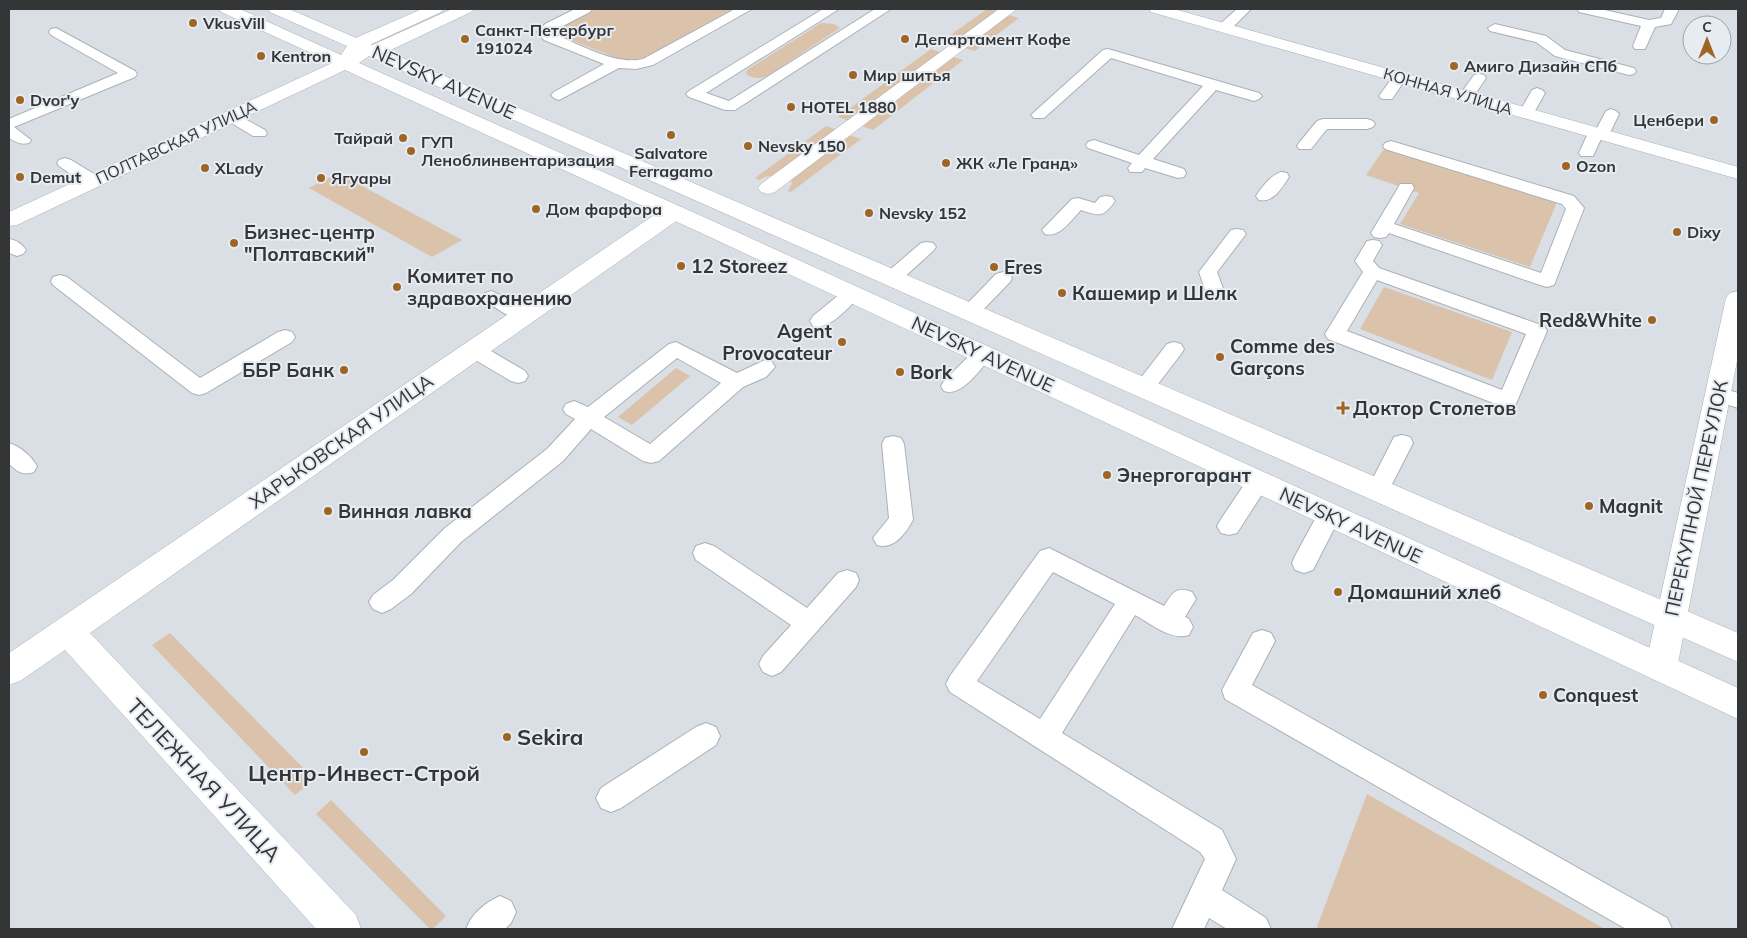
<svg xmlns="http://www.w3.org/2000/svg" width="1747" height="938" font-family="Mulish,sans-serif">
  <rect width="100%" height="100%" fill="#d9dfe4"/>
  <!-- green -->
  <g fill="#dbc2ab">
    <path d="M 596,9 L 732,9 L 647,56 L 639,59 L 619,59 L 556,34 C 559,24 587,14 596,9 Z"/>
    <path d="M 987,9 L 997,11 L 953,44 L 942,41 Z"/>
    <path d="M 1008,15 L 1019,18 L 975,51 L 964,48 Z"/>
    <path d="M 821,23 L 834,24 L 840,28 L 767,76 C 759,79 753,79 746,74 L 747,70 Z"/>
    <path d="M 931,49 L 942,53 L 849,121 L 838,117 Z"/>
    <path d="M 953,57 L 963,60 L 873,130 L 861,126 Z"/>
    <path d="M 826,126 L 837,130 L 777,175 L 764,177 L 759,180 L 755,178 Z"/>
    <path d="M 849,135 L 861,139 L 791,192 L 788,191 L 792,183 L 790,179 Z"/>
    <path d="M 1384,149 L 1557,202 L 1530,267 L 1400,224 L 1419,193 L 1366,175 Z"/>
    <path d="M 338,173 L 462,240 L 432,257 L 309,188 Z"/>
    <path d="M 1384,287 L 1512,332 L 1492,380 L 1360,329 Z"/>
    <path d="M 676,368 L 690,376 L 632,425 L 618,417 Z"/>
    <path d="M 170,633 L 314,779 L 295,795 L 152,645 Z"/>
    <path d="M 1367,794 L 1605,929 L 1321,929 L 1317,927 Z"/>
    <path d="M 331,800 L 446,916 L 433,929 L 430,929 L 316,814 Z"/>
  </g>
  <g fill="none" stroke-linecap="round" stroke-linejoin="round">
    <defs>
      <g id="lane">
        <path d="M 575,9 L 592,9 L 590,12 L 555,30 L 552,32 L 554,34 C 579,44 616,66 643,59 L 735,9 L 752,9 L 653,65 L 636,69 L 619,68 L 559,100 L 554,98 L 551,95 L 554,92 L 604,64 L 544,40 L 537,32 L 545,24 Z"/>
        <path d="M 823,9 L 839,9 L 706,93 L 729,101 L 875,9 L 891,9 L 735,110 L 725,110 L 689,97 L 686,94 L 689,91 Z"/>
        <path d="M 1237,9 L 1251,9 L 1229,31 L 1219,31 L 1217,28 L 1219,25 Z"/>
        <path d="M 1577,9 L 1600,9 L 1649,20 L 1661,18 L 1665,9 L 1679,9 L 1671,24 L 1655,27 L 1645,49 L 1635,49 L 1633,46 L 1641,26 L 1579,12 Z"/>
        <path d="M 1495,24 L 1546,36 L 1565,50 L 1634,68 L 1636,71 L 1634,74 L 1629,75 L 1555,56 L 1536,42 L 1490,31 L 1488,28 Z"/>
        <path d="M 56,28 L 135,71 L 137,74 L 135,77 L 14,127 L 31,140 L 29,143 C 20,145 16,142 9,138 L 9,119 L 118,73 L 51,35 L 49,32 L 51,29 Z"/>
        <path d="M 1108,49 L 1259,93 L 1262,96 L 1259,99 L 1254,101 L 1216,90 L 1153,159 L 1184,169 L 1186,173 L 1184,177 L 1178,178 L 1145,168 L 1142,172 L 1130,172 L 1128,168 L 1132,163 L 1088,148 L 1086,145 L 1088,142 L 1094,140 L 1139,155 L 1203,86 L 1111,58 L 1044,118 L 1034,118 L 1031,115 L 1103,50 Z"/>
        <path d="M 1400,73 L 1405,74 L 1407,77 L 1392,99 L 1382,99 L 1379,96 L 1395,74 Z"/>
        <path d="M 1479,74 L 1484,75 L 1486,78 L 1472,99 L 1462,99 L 1459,96 L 1474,75 Z"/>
        <path d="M 1537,88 L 1542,90 L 1545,93 L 1532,116 L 1522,116 L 1519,113 L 1532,90 Z"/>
        <path d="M 1611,109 L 1616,111 L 1619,114 L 1608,137 L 1601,139 L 1593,156 L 1581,156 L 1579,153 L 1590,129 L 1597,128 L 1606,111 Z"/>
        <path d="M 230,111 L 265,130 L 267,133 L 265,136 L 253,136 L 225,119 L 222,116 L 225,113 Z"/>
        <path d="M 1323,119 L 1367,119 L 1373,121 L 1375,124 L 1373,127 L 1367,129 L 1327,129 L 1311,149 L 1299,149 L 1297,146 L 1299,143 L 1317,121 Z"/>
        <path d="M 1391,141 L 1574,196 L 1584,208 L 1554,285 L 1547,287 L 1540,285 L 1389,233 L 1386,237 L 1380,238 L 1374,237 L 1371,233 L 1398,188 L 1400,184 L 1412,184 L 1414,188 L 1394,224 L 1541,273 L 1566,209 L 1562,204 L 1385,149 L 1383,146 L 1385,143 Z"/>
        <path d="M 65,158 L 71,160 L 99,177 L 101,181 L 99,185 L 87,185 L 59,166 L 57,163 L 59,160 Z"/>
        <path d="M 1281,172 L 1287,173 L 1289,177 C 1282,188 1273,203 1259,200 L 1256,196 C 1262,187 1271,175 1281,172 Z"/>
        <path d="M 1106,196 L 1112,197 L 1115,201 C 1103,218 1099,216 1081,210 C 1071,220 1060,238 1045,234 L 1042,230 L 1072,199 L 1078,198 L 1095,203 L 1100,197 Z"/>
        <path d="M 1237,229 L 1243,230 L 1246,234 L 1217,272 L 1225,294 L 1222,298 L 1215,300 L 1208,298 L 1199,272 L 1231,230 Z"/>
        <path d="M 9,239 C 16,240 22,244 26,250 L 23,254 L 17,256 L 9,253 Z"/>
        <path d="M 1373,240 L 1379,241 L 1382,245 L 1373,261 L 1379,268 L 1544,326 L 1547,331 L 1515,406 L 1508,409 L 1501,406 L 1328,339 L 1325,334 L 1363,272 L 1355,261 L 1367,241 ZM 1377,280 L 1526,334 L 1502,390 L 1347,331 Z"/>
        <path d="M 927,242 L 933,243 L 936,247 L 933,251 L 899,282 L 892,284 L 885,282 L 883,278 L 885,274 L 921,243 Z"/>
        <path d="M 1003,272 L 1010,274 L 1012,278 L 1010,282 L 977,316 L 970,318 L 963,316 L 960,312 L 963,308 L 996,274 Z"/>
        <path d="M 60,275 L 67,277 L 200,378 L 278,332 L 285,330 L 292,332 L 295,337 L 292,342 L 206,393 L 199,395 L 192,393 L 53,285 L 51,281 L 53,277 Z"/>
        <path d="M 852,288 L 859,290 L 862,294 L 859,298 C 846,309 830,330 813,326 L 810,321 L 813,316 L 845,290 Z"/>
        <path d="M 492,291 L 531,311 L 534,315 L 531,319 C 515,324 499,309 485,301 L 482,297 L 485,293 Z"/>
        <path d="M 676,342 L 737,373 L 765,360 L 772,362 L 775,367 L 766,377 L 743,387 L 659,461 L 651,463 L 643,461 L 591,429 L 563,461 L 461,542 L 411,594 L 391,609 L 382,613 L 373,609 L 369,602 L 373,595 L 393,580 L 445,528 L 547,449 L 575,419 L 566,414 L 563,409 L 566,404 L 574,401 L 588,407 L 669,344 ZM 677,358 L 721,383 L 650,444 L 604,417 Z"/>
        <path d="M 1174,342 L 1181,344 L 1184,349 L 1181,354 L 1151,393 L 1144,395 L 1137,393 L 1134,388 L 1137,383 L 1167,344 Z"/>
        <path d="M 474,343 L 481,345 L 525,371 L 528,376 L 525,381 L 518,383 L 511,381 L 467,355 L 464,350 L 467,345 Z"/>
        <path d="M 983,347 L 990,349 L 993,354 L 990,359 C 978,371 962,397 944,391 L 941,386 L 944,381 L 976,349 Z"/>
        <path d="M 1718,387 L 1738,393 L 1738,408 L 1711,399 L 1707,394 L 1711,389 Z"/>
        <path d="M 1402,435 L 1410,437 L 1413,443 L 1389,490 L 1386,496 L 1378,499 L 1370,496 L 1367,490 L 1391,443 L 1394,437 Z"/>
        <path d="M 893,436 L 901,438 L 904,444 L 913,520 C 905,534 894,550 877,545 L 873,538 L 889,518 L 882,444 L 885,438 Z"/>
        <path d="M 9,443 C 20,446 31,456 37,466 L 34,472 C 22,476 17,471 9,464 Z"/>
        <path d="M 1258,473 L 1266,476 L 1269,482 L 1266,488 L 1237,533 L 1229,535 L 1221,533 L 1217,526 L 1221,519 L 1250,476 Z"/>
        <path d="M 1329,506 L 1337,508 L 1341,515 L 1313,570 L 1304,573 L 1295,570 L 1292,563 L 1295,556 L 1321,508 Z"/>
        <path d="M 705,543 L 714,546 L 807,608 L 838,573 L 847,570 L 856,573 L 859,580 L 856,587 L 781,672 L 772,676 L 763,672 L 759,664 L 763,656 L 791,625 L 696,560 L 693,553 L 696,546 Z"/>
        <path d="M 1049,548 L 1164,606 C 1173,593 1175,586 1192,592 L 1196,599 L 1185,617 L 1189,619 L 1193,627 L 1189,635 C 1171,641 1151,624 1135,615 L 1062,733 L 1222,830 L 1236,859 L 1222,890 L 1266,918 L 1271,929 L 1227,929 L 1209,918 L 1204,929 L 1172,929 L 1205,859 L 1200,852 L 950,692 L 946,684 L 950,676 L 1040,551 ZM 1053,572 L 1115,604 L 1040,719 L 977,681 Z"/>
        <path d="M 1262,630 L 1271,633 L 1275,641 L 1252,685 L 1667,918 L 1672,929 L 1626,929 L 1225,699 L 1222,690 L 1253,633 Z"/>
        <path d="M 706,723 L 716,727 L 720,736 L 716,745 L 621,808 L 611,812 L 601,808 L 596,798 L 601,788 L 696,727 Z"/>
        <path d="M 500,896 L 511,901 L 516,912 L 511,923 L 505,929 L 466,929 C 472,913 485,903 500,896 Z"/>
      </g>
      <g id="street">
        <path d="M 219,9 L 240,9 L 341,55 L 351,40 L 422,9 L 443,9 L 441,12 L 363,48 L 350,67 L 344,68 L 221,12 Z"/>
        <path d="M 999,9 L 1017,9 L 775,192 L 768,194 L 761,192 L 758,188 L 761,184 Z"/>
        <path d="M 1149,9 L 1174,9 L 1738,167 L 1738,179 L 1151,12 Z"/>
        <path d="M 674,206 L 682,207 L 685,212 L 682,217 L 90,633 L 356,915 L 361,929 L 316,929 L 65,650 L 20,681 L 9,685 L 9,653 L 666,207 Z"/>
        <path d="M 1738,291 L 1738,356 L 1677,668 L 1672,678 L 1661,682 L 1650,678 L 1645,668 L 1726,298 L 1730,293 Z"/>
      </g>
      <path id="secondary" d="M 452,9 L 473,9 L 471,12 L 380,55 L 374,56 L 368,55 L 365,51 L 368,47 Z"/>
      <path id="primary" d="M 268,9 L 289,9 L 1738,633 L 1738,662 L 369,56 L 359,63 L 726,227 L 1738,688 L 1738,719 L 710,237 L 345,70 L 17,225 L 9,226 L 9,212 L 358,51 L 270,12 Z"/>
    </defs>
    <!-- lane casing -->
    <use href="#lane" stroke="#abb1b6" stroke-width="2"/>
    <!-- street casing -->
    <use href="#street" stroke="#abb1b6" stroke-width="1"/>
    <!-- secondary casing -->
    <use href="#secondary" stroke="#abb1b6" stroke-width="1"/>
    <!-- primary casing -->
    <use href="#primary" stroke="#abb1b6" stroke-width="1"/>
    <!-- lane -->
    <use href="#lane" fill="#fff" fill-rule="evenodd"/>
    <!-- street -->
    <use href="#street" fill="#fff" fill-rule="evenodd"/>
    <!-- secondary -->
    <use href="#secondary" fill="#fff" fill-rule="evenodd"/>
    <!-- primary -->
    <use href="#primary" fill="#fff" fill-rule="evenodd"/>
  </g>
  <!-- markers -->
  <g fill="#9f6525" stroke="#e6ecf1" stroke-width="2">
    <circle cx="193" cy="23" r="5"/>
    <circle cx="465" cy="39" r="5"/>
    <circle cx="905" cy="39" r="5"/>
    <circle cx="261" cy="56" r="5"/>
    <circle cx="1454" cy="66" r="5"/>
    <circle cx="853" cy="75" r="5"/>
    <circle cx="20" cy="100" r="5"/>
    <circle cx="791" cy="107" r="5"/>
    <circle cx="1714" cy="120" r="5"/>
    <circle cx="671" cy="135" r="5"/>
    <circle cx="403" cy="138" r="5"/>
    <circle cx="748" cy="146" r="5"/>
    <circle cx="411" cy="151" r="5"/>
    <circle cx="946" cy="163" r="5"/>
    <circle cx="1566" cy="166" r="5"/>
    <circle cx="205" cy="168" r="5"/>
    <circle cx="20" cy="177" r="5"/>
    <circle cx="321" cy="178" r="5"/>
    <circle cx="536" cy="209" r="5"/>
    <circle cx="869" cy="213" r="5"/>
    <circle cx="1677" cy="232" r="5"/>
    <circle cx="234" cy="243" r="5"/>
    <circle cx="681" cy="266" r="5"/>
    <circle cx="994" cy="267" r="5"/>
    <circle cx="397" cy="287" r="5"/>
    <circle cx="1062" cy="293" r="5"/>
    <circle cx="1652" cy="320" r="5"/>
    <circle cx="842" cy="342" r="5"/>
    <circle cx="1220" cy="357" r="5"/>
    <circle cx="344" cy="370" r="5"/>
    <circle cx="900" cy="372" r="5"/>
    <path d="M1340.5 400.5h5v5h5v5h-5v5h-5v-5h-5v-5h5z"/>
    <circle cx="1107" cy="475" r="5"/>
    <circle cx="1589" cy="506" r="5"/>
    <circle cx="328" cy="511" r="5"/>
    <circle cx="1338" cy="592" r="5"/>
    <circle cx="1543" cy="695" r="5"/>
    <circle cx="507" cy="737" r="5"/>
    <circle cx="364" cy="752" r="5"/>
  </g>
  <g text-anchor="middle" stroke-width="4" stroke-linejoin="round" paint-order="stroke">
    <!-- far-poi labels -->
    <g font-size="16" font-weight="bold" fill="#333537" stroke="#e6ecf1" text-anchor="start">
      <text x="203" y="29">VkusVill</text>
      <text x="475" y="36">Санкт-Петербург<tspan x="475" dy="18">191024</tspan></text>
      <text x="915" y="45">Департамент Кофе</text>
      <text x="271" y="62">Kentron</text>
      <text x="1464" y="72">Амиго Дизайн СПб</text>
      <text x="863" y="81">Мир шитья</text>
      <text x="30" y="106">Dvor'y</text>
      <text x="801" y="113">HOTEL 1880</text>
      <text x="1704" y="126" text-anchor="end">Ценбери</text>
      <text x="393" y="144" text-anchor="end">Тайрай</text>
      <text x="421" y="148">ГУП<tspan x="421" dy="18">Леноблинвентаризация</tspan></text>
      <text x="758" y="152">Nevsky 150</text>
      <text x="671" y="159" text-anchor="middle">Salvatore<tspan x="671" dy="18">Ferragamo</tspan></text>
      <text x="956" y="169">ЖК «Ле Гранд»</text>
      <text x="1576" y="172">Ozon</text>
      <text x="215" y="174">XLady</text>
      <text x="30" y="183">Demut</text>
      <text x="331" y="184">Ягуары</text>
      <text x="546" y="215">Дом фарфора</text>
      <text x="879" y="219">Nevsky 152</text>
      <text x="1687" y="238">Dixy</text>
    </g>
    <!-- far-street labels -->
    <g font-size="16" fill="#333537" stroke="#e6ecf1">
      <text transform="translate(1448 91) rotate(16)" y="6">КОННАЯ УЛИЦА</text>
      <text transform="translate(176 142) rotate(-25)" y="6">ПОЛТАВСКАЯ УЛИЦА</text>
    </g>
    <!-- street labels -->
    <g font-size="19" fill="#333537" stroke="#e6ecf1">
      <text transform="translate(444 82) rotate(24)" y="7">NEVSKY AVENUE</text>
      <text transform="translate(983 354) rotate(25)" y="7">NEVSKY AVENUE</text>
      <text transform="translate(341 441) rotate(-35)" y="7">ХАРЬКОВСКАЯ УЛИЦА</text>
      <text transform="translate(1696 498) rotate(-78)" y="7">ПЕРЕКУПНОЙ ПЕРЕУЛОК</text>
      <text transform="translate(1351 525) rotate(25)" y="7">NEVSKY AVENUE</text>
    </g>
    <!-- poi labels -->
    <g font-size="19" font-weight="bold" fill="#333537" stroke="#e6ecf1" text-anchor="start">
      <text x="244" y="239">Бизнес-центр<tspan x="244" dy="22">"Полтавский"</tspan></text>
      <text x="691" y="273">12 Storeez</text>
      <text x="1004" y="274">Eres</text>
      <text x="407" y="283">Комитет по<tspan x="407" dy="22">здравохранению</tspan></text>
      <text x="1072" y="300">Кашемир и Шелк</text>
      <text x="1642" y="327" text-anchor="end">Red&amp;White</text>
      <text x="832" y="338" text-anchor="end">Agent<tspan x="832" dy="22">Provocateur</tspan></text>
      <text x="1230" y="353">Comme des<tspan x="1230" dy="22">Garçons</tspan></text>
      <text x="334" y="377" text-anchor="end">ББР Банк</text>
      <text x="910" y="379">Bork</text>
      <text x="1353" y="415">Доктор Столетов</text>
      <text x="1117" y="482">Энергогарант</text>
      <text x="1599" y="513">Magnit</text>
      <text x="338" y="518">Винная лавка</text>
      <text x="1348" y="599">Домашний хлеб</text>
      <text x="1553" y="702">Conquest</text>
    </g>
    <!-- near-poi labels -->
    <g font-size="22" font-weight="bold" fill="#333537" stroke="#e6ecf1" text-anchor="start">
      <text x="517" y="745">Sekira</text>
      <text x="364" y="781" text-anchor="middle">Центр-Инвест-Строй</text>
    </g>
    <!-- near-street labels -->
    <g font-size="22" fill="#333537" stroke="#e6ecf1">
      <text transform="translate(204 780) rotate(47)" y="8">ТЕЛЕЖНАЯ УЛИЦА</text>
    </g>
  </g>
  <!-- border -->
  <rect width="1747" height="938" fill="none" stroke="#333537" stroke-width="20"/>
  <!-- north arrow -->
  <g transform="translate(1707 40)"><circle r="24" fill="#e6ecf1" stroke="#9ea3a7"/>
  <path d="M0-4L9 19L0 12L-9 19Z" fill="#9f6525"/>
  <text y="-8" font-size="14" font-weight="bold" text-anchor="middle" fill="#333537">С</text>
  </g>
</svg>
